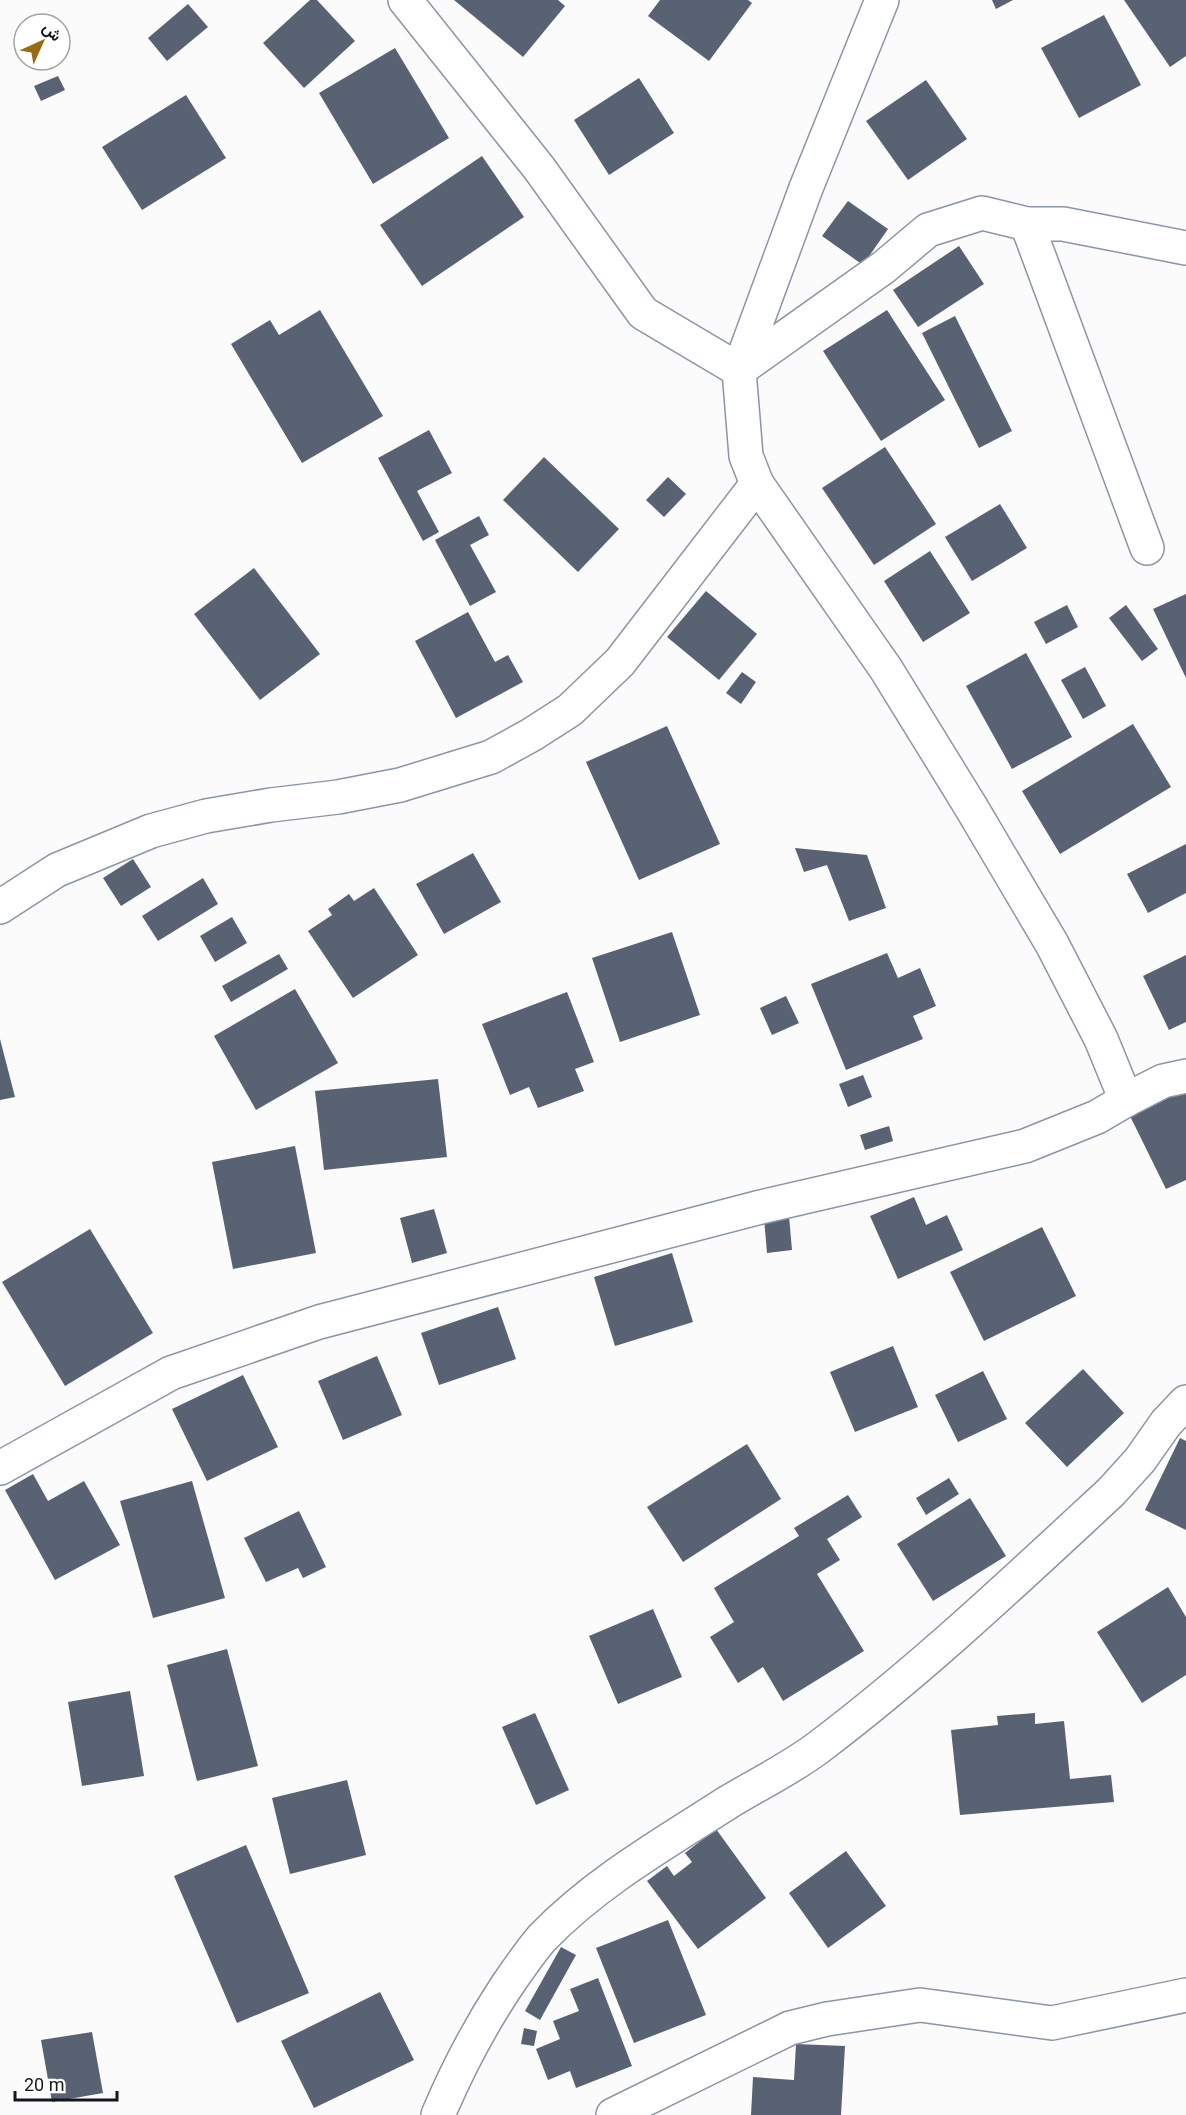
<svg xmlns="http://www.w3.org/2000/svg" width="1186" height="2115" font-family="Roboto,Vazirmatn,sans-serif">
  <rect width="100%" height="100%" fill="#fbfbfb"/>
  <!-- building -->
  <g fill="#596272">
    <path d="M 310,0 L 317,0 L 355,41 L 304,88 L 263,43 Z"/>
    <path d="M 454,0 L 558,0 L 565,6 L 523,57 Z"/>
    <path d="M 660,0 L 748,0 L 752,3 L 709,61 L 648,16 Z"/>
    <path d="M 992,0 L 1013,0 L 996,9 Z"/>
    <path d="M 1124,0 L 1186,0 L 1186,56 L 1170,67 Z"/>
    <path d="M 188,4 L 208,27 L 167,61 L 148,38 Z"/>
    <path d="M 1104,15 L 1141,85 L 1079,118 L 1041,48 Z"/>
    <path d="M 395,48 L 449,138 L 373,184 L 319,93 Z"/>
    <path d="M 58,76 L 65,90 L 41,101 L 34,86 Z"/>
    <path d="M 639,78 L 674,133 L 609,175 L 574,120 Z"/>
    <path d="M 926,80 L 967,139 L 908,180 L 866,121 Z"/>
    <path d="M 186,95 L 226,158 L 142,210 L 102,147 Z"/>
    <path d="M 482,156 L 524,217 L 422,286 L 380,225 Z"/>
    <path d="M 848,201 L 888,229 L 863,265 L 822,236 Z"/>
    <path d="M 959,246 L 984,284 L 918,327 L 893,290 Z"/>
    <path d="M 320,310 L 383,416 L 302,463 L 231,344 L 270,320 L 279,335 Z"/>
    <path d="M 887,310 L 945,400 L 881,441 L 823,351 Z"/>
    <path d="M 955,316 L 1012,431 L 979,448 L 922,333 Z"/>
    <path d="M 429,430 L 452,473 L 417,491 L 439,532 L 423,541 L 378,458 Z"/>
    <path d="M 885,447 L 936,524 L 874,565 L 822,488 Z"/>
    <path d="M 544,457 L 619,529 L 578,572 L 503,500 Z"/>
    <path d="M 668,477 L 686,494 L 664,517 L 646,500 Z"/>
    <path d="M 1000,504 L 1027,548 L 972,581 L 945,537 Z"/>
    <path d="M 479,516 L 489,535 L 470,545 L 496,592 L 470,606 L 435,540 Z"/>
    <path d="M 930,551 L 970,613 L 923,642 L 884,581 Z"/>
    <path d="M 254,568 L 320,654 L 260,700 L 194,614 Z"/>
    <path d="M 706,591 L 757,634 L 719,680 L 667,637 Z"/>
    <path d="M 1186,594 L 1186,678 L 1153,609 Z"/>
    <path d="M 1067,605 L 1078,627 L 1046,644 L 1034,622 Z"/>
    <path d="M 1126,605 L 1158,649 L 1142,661 L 1109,618 Z"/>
    <path d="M 468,612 L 495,662 L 508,655 L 523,682 L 456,718 L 415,641 Z"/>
    <path d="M 1026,653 L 1072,737 L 1012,769 L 966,686 Z"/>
    <path d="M 1085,667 L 1106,706 L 1083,719 L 1061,680 Z"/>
    <path d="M 742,672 L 756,682 L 741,704 L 726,693 Z"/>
    <path d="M 1133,724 L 1171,787 L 1060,854 L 1022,791 Z"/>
    <path d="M 667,726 L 720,844 L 639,880 L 586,762 Z"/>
    <path d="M 1186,844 L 1186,893 L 1148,913 L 1127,874 Z"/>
    <path d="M 795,848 L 867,855 L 886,908 L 849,921 L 827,865 L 804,872 Z"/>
    <path d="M 473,853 L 501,902 L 444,934 L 416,884 Z"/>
    <path d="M 133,859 L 151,887 L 121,906 L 103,878 Z"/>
    <path d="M 203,878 L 218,904 L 158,941 L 142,916 Z"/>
    <path d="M 374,888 L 418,955 L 353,998 L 308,931 L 332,915 L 328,909 L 349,894 L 354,901 Z"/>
    <path d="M 232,917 L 247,943 L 215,962 L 200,936 Z"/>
    <path d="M 672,932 L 700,1015 L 620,1042 L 592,958 Z"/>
    <path d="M 887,953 L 898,978 L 920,968 L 936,1006 L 913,1016 L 923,1039 L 846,1070 L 811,984 Z"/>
    <path d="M 279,954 L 288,969 L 231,1002 L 222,986 Z"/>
    <path d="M 1186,955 L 1186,1022 L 1169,1030 L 1143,976 Z"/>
    <path d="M 295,989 L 338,1063 L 256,1110 L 214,1036 Z"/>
    <path d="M 567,992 L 594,1062 L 575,1069 L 584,1091 L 538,1108 L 529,1087 L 510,1095 L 482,1024 Z"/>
    <path d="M 786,996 L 799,1023 L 772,1035 L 760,1008 Z"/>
    <path d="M 0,1039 L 15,1097 L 0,1100 Z"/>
    <path d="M 863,1075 L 872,1097 L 848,1107 L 839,1084 Z"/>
    <path d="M 438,1079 L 447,1157 L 324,1170 L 315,1091 Z"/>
    <path d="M 1186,1086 L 1186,1180 L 1166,1189 L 1129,1114 Z"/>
    <path d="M 889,1126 L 893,1141 L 865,1150 L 860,1135 Z"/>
    <path d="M 295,1146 L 316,1253 L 233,1269 L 212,1162 Z"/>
    <path d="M 914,1197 L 926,1225 L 947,1215 L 963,1250 L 898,1279 L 870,1216 Z"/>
    <path d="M 434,1209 L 447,1253 L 412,1263 L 400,1218 Z"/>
    <path d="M 789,1216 L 792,1250 L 767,1253 L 764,1218 Z"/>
    <path d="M 1042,1227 L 1076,1296 L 984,1341 L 950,1272 Z"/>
    <path d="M 90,1229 L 153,1333 L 65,1386 L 2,1282 Z"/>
    <path d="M 672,1253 L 693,1322 L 615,1346 L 594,1277 Z"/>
    <path d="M 498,1307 L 516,1359 L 439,1385 L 421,1333 Z"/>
    <path d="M 893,1346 L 918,1407 L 855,1432 L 830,1372 Z"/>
    <path d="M 377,1356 L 402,1415 L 343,1440 L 318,1381 Z"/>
    <path d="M 1083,1369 L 1124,1413 L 1067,1467 L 1025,1423 Z"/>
    <path d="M 983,1371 L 1007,1419 L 958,1442 L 935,1395 Z"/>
    <path d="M 243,1375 L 278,1447 L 207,1481 L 172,1409 Z"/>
    <path d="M 1180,1438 L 1186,1441 L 1186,1530 L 1145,1510 Z"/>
    <path d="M 747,1444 L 781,1499 L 683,1562 L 647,1507 Z"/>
    <path d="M 33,1474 L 48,1501 L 84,1481 L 120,1545 L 55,1580 L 5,1490 Z"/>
    <path d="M 949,1478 L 959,1494 L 926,1515 L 916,1498 Z"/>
    <path d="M 192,1481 L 225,1598 L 153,1618 L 120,1501 Z"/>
    <path d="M 848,1495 L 862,1517 L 827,1539 L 840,1560 L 817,1574 L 864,1651 L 783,1701 L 763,1667 L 738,1683 L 710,1637 L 734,1622 L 714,1588 L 799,1536 L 794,1528 Z"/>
    <path d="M 970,1498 L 1006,1556 L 933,1601 L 897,1544 Z"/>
    <path d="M 299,1511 L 326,1567 L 303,1578 L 298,1568 L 266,1582 L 244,1538 Z"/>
    <path d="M 1168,1587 L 1186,1617 L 1186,1675 L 1142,1703 L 1097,1632 Z"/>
    <path d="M 653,1609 L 682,1677 L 618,1704 L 589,1636 Z"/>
    <path d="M 227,1649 L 258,1766 L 197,1781 L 167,1665 Z"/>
    <path d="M 130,1691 L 144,1776 L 82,1786 L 68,1702 Z"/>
    <path d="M 535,1713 L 569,1790 L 536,1805 L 502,1727 Z"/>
    <path d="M 1035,1713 L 1035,1724 L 1064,1721 L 1070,1779 L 1111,1775 L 1114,1802 L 960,1815 L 951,1730 L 998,1725 L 997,1716 Z"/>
    <path d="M 347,1780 L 366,1855 L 290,1874 L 272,1798 Z"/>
    <path d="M 716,1829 L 766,1898 L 698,1949 L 647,1881 L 667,1866 L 674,1876 L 692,1862 L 685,1853 Z"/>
    <path d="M 246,1845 L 309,1993 L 237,2023 L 174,1876 Z"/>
    <path d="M 846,1851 L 886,1906 L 828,1948 L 789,1893 Z"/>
    <path d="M 668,1920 L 706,2015 L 634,2043 L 596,1948 Z"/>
    <path d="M 561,1947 L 576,1955 L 540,2020 L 525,2011 Z"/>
    <path d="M 598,1978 L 632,2066 L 576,2088 L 570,2071 L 548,2080 L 536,2049 L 560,2039 L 553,2021 L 579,2011 L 570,1989 Z"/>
    <path d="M 380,1992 L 414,2060 L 314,2108 L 281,2041 Z"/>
    <path d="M 524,2028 L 537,2031 L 534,2046 L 521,2044 Z"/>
    <path d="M 92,2032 L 103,2093 L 52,2102 L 41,2040 Z"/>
    <path d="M 796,2044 L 845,2046 L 841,2115 L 751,2115 L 753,2077 L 794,2080 Z"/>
  </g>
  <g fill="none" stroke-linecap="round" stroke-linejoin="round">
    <defs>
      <g id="minor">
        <path d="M 405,0 L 539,168 L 643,313 L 739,370"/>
        <path d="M 882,0 L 806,188 L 739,370 L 746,456 L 757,484 L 886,669 L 971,807 L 1052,944 L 1101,1039 L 1126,1100 L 1163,1081 L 1186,1076"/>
        <path d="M 1027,224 L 1147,548"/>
        <path d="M 739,370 L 884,267 L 928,230 L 982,213 L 1027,224 L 1063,224 L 1186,248"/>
        <path d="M 0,907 L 57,870 L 151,831 L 206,816 L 271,805 L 338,797 L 400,785 L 491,757 L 531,735 L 570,710 L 620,662 L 757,484"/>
        <path d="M 0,1468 L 171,1373 L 319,1322 L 761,1207 L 1025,1146 L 1097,1117 L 1126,1100"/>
        <path d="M 438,2115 C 457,2070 479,2028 506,1987 C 517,1971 529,1953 542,1938 C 595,1883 663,1844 727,1803 C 758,1784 790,1769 819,1747 C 922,1669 1016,1580 1111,1492 L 1140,1460 L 1166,1423 L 1186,1402"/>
        <path d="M 613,2115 L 790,2028 L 827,2019 L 920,2005 L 1052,2023 L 1186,1995"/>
      </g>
    </defs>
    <!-- minor casing -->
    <use href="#minor" stroke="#8a95a6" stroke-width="36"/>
    <!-- minor -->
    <use href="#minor" stroke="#fff" stroke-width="33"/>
  </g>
  <!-- north arrow -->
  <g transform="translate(42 42) rotate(45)"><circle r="28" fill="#ffffff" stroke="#a1a3a5" stroke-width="1.5"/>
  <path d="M0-4.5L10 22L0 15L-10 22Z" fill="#956b16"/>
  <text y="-9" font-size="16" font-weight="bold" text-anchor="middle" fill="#14181e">ش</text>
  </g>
  <!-- scale -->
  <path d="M15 2091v9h102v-9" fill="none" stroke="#14181e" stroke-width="3"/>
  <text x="24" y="2091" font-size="18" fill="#14181e" stroke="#ffffff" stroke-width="4.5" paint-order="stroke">20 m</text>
</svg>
